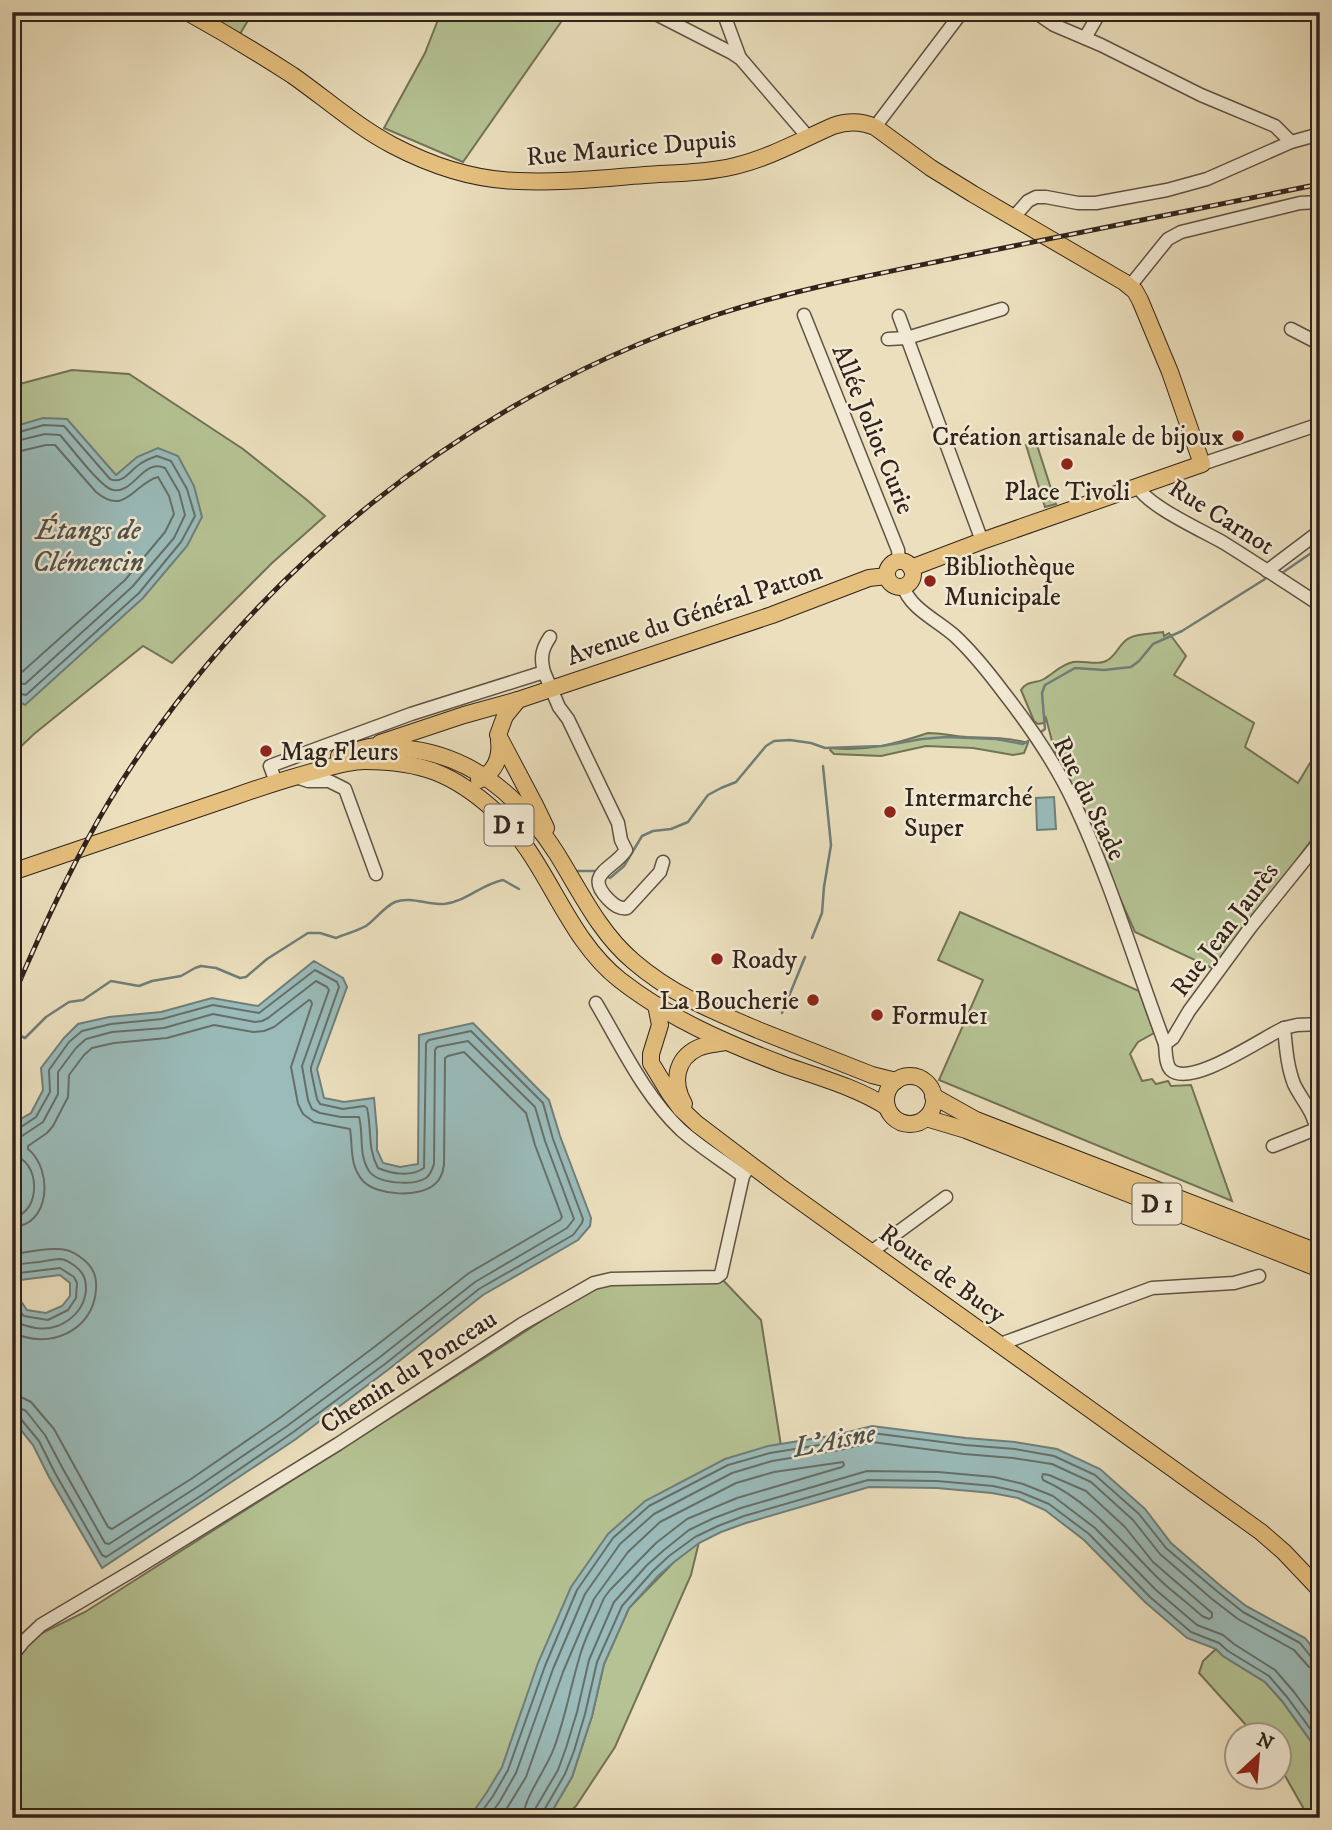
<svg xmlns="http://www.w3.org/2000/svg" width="1332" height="1830" font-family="'IM FELL DW Pica',serif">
  <rect width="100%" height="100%" fill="#ebdfbd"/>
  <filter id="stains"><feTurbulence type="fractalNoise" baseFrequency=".00286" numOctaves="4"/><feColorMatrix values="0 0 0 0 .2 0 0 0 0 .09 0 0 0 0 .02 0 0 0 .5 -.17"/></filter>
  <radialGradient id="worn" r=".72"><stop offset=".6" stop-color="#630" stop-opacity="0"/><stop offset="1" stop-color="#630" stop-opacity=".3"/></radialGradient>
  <!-- green -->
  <g fill="#b5c293" stroke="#737257" stroke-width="2">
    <path d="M 197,12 L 253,12 L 240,34 Z"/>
    <path d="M 441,12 L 568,12 L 463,162 L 384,128 L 425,53 Z"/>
    <path d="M 72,370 L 129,374 L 243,449 L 307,500 L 325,516 L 272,563 L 172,663 L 143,646 L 34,734 L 12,755 L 12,386 Z"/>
    <path d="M 1036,442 L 1056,504 L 1045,507 L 1026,445 Z"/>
    <path d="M 1163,632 L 1164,636 L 1169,633 L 1186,656 L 1174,675 L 1254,723 L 1245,747 L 1298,783 L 1310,763 L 1320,769 L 1320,829 L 1214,969 L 1135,932 L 1055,753 L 1046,718 L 1044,723 L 1038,724 L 1034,721 L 1021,690 C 1027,680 1036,684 1044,679 C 1054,673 1062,664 1073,662 C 1084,660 1096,666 1106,661 C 1115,657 1118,647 1125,641 C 1134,633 1152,634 1163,632 Z"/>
    <path d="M 928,733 C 941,733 954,736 967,737 C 989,738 1006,737 1028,743 L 1024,753 L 1013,755 L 973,748 L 926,746 L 881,756 L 834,754 L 830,750 L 831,748 C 866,752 895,744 928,733 Z"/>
    <path d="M 960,912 L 1139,991 L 1154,1033 L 1138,1042 L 1130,1054 L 1142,1081 L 1152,1079 L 1156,1084 L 1168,1081 L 1171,1086 L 1191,1085 L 1232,1201 L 939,1080 L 983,980 L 938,960 Z"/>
    <path d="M 721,1278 L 761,1320 L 783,1458 L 630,1549 L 509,1818 L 12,1818 L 12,1664 L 36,1636 L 85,1612 L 489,1355 L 600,1283 Z"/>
    <path d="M 699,1542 L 691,1575 L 615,1747 L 576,1806 L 562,1818 L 548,1818 L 572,1777 L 592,1716 L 604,1664 L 629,1608 L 674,1562 Z"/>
    <path d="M 1216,1649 L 1223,1656 L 1265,1682 L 1282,1701 L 1320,1754 L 1320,1818 L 1309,1818 L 1280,1767 L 1280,1736 L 1255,1735 L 1199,1673 L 1203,1661 Z"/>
  </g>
  <!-- water -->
  <g fill="#9abbb9" stroke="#707e7a" stroke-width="2">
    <path d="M 43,418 L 67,419 L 116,475 L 137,457 L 158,448 L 178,456 L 194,486 L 202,517 L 187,546 L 143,598 L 25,705 L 12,697 L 12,427 Z"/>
    <path d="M 1054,797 L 1056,829 L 1037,830 L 1036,798 Z"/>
    <path d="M 314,961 L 343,978 L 347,987 L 317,1069 L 324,1098 L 344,1102 L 374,1098 L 377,1131 L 377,1150 L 383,1163 L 400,1167 L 418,1164 L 419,1035 L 473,1023 L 549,1100 L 560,1136 L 591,1218 L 590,1226 L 578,1240 L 483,1295 L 389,1369 L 296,1439 L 102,1568 L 49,1477 L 33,1445 L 12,1419 L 12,1298 L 18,1297 L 27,1310 L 46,1313 L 62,1306 L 70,1296 L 70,1283 L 60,1275 L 20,1280 L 12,1289 L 12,1213 L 18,1189 L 12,1155 L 12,1124 L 31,1113 L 43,1090 L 41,1068 L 64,1038 L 78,1024 L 109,1017 L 161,1012 L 212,998 L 258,1006 Z"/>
    <path d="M 872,1426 L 966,1438 L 1015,1442 L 1057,1449 L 1100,1469 L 1145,1509 L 1171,1543 L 1222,1587 L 1246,1606 L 1305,1638 L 1320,1657 L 1320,1754 L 1282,1701 L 1265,1682 L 1223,1656 L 1216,1649 L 1187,1638 L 1145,1602 L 1084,1540 L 1045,1510 L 1018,1498 L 992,1493 L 937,1488 L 869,1487 L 746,1523 L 721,1532 L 699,1543 L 674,1562 L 658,1576 L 629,1608 L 604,1664 L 592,1716 L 572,1777 L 548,1818 L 469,1818 L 487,1792 L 502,1767 L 538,1663 L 571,1587 L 608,1534 L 645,1501 L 725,1459 L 768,1446 L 836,1435 Z"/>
  </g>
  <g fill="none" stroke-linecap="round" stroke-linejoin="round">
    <!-- shore -->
    <g stroke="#666f6a" stroke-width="2">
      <path d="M 12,434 L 44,425 L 64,426 L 110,479 C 123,485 130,470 140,464 C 145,460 151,458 157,456 L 171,461 L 187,489 L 195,516 L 181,542 L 139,593 L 26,695 L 12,692"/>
      <path d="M 12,442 L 45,434 L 60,435 C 70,446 101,488 113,490 C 134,494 143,458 165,468 L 179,492 L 185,515 L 174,538 L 132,587 L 25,684 L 12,683"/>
      <path d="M 12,453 L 46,445 L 55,445 L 96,492 C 126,517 134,483 158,477 L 169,496 L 174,514 L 165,532 L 125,580 L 22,672 L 12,673"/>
      <path d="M 12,1129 L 18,1129 L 36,1117 L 50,1092 L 49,1070 L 69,1042 L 82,1031 L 111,1024 L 162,1019 L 213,1005 L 259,1013 L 315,970 L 337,982 L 339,987 L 311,1067 L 311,1071 L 317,1099 L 320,1104 L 343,1109 L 364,1106 L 367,1108 C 372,1129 367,1148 378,1168 C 392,1174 411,1177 424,1168 L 426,1043 L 429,1040 L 471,1031 L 543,1103 L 553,1139 L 583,1219 L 582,1223 L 573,1235 L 479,1289 L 385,1364 L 292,1433 L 202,1495 L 106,1557 L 102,1555 L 55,1473 L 39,1441 L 20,1418 L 12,1416"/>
      <path d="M 12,1138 L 22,1136 L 43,1122 L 58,1094 L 58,1072 L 76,1048 L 86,1039 L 112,1032 L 164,1028 L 213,1014 L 255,1022 L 262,1021 L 268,1018 L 316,981 L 327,987 L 329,990 L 302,1066 L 308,1100 L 312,1109 L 320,1113 L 341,1117 L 359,1117 C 364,1135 358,1154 369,1171 C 378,1184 413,1186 426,1178 C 431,1174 432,1170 434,1164 L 435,1050 L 437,1047 L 468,1041 L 535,1107 L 545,1141 L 574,1219 L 567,1228 L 475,1282 L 380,1357 L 287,1426 L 197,1487 L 109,1544 L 105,1543 L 63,1469 L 45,1435 L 26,1411 L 20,1408 L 12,1407"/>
      <path d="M 12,1156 C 41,1158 42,1215 12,1217"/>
      <path d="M 12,1227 C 51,1226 53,1169 28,1149 L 28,1146 L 47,1133 L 53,1126 L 68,1097 L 69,1075 L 84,1055 L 92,1048 L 114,1043 L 167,1038 L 214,1025 L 253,1032 L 264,1031 L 274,1027 L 309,1000 L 311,1001 L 312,1004 L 291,1067 L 298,1104 L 303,1114 L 314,1122 L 350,1129 C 353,1147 349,1165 363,1181 C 377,1196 420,1198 435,1184 C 441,1179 443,1172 444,1165 L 445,1058 L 448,1056 L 464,1052 L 526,1113 L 535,1145 L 562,1217 L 560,1220 L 469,1273 L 373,1348 L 281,1417 L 191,1479 L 112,1529 L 108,1527 L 54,1429 L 31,1402 L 21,1397 L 12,1396"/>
      <path d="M 12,1255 C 26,1252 52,1247 66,1250 C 73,1251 79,1256 84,1260 C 94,1268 97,1277 96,1289 C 94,1331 48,1351 12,1332"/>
      <path d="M 12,1266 C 21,1263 30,1263 39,1262 C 46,1261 54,1259 61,1259 C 67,1260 71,1263 75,1266 C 84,1273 86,1279 86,1290 C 84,1314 60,1332 36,1328 C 26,1326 19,1325 12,1317"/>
      <path d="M 12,1278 L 19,1273 L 60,1268 L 74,1277 L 77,1283 L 76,1298 L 68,1310 L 48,1320 L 24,1316 L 12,1304"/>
      <path d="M 1043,1474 L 1049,1475 L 1086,1491 L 1125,1527 L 1153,1562 L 1212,1613 L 1212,1617 L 1209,1619 L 1202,1616 C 1189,1604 1174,1593 1161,1581 C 1124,1545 1091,1501 1043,1480 L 1042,1477 Z"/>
      <path d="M 477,1818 L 493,1796 L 508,1770 L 545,1666 L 577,1590 L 613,1538 L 649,1506 L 728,1465 L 770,1453 L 838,1442 L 872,1433 L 965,1445 L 1015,1449 L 1054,1456 L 1095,1475 L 1139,1514 L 1166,1548 L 1218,1592 L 1243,1612 L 1300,1643 L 1312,1658 L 1320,1661"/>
      <path d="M 488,1818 L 500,1801 L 516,1773 L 553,1669 L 585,1594 L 620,1544 L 654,1514 L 732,1473 L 772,1461 L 840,1450 L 872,1442 L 964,1454 L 1013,1458 L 1052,1464 L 1091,1482 L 1133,1520 L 1160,1554 L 1212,1599 L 1238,1619 L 1294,1650 L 1309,1667 L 1320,1669"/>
      <path d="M 501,1818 L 526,1777 L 563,1672 L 594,1599 L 628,1552 L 660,1522 L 736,1483 L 774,1472 L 843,1462 L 844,1465 L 842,1467 L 737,1498 L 687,1519 L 656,1543 L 610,1590 L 604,1598 C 596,1618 584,1638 579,1659 C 570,1689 565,1719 554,1748 C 546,1770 524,1797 523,1818"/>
      <path d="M 534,1818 L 535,1809 L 558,1770 L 566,1748 L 577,1712 L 589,1660 L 614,1602 L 647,1565 L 664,1550 L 689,1530 L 714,1518 L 741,1508 L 867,1471 L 938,1472 L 994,1477 L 1023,1484 L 1053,1496 L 1095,1528 L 1156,1590 L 1197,1625 L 1223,1635 L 1234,1644 L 1275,1670 L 1294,1692 L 1320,1727"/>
      <path d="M 543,1818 L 543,1812 L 565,1774 L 574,1751 L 585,1714 L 597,1662 L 622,1606 L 653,1571 L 669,1556 L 695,1537 L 718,1526 L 744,1516 L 868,1480 L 937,1481 L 993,1486 L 1020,1492 L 1049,1504 L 1089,1534 L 1150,1597 L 1191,1632 L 1219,1643 L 1228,1651 L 1269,1676 L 1287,1697 L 1320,1742"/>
    </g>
    <!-- stream -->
    <g stroke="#707e7a" stroke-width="2.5">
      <path d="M 1282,573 L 1320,547"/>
      <path d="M 1041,732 L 1045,729 L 1042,693 L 1045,685 L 1075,668 L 1104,670 L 1131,667 L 1139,661 L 1153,644 L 1182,631 L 1265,579"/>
      <path d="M 577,871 L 597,871"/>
      <path d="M 608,877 L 610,878 L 624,866 L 642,836 L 653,831 L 671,829 L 688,822 L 708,795 L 721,788 L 736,782 L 766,746 L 774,741 L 790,740 L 811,743 L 825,748 L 882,746 L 922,739 L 946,737 L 996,739 L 1023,744 L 1028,741"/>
      <path d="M 812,938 L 822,913 L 824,887 L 831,845 L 823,766"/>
      <path d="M 782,1013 L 805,957"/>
      <path d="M 14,1033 L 25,1038 L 46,1017 L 69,1002 L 83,1000 L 111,981 L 139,986 L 152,981 L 181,976 L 195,968 L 201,966 L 216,968 L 240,978 L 246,977 L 267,959 L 308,933 L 320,933 L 336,938 C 345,934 357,931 366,926 C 376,919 384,907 395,902 C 410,896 428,905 444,904 C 465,902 482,884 503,880 L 519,889"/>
    </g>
    <defs>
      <g id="minor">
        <path d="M 652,12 L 732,53 L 741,59 L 808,137"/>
        <path d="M 723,12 L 740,58"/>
        <path d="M 1035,12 L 1054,25 L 1101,45 L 1201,95 L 1275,126 L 1291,142"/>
        <path d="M 1085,38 L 1100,12"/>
        <path d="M 875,127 L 962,12"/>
        <path d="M 1013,218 L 1028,201 L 1036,197 L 1046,197 L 1078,203 L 1096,203 L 1167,190 L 1207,179 L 1291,142 L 1320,134"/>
        <path d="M 1130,286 L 1163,245 L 1168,239 L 1181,232 L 1300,203 L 1320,202"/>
        <path d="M 804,315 L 898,550 L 899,561"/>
        <path d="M 899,316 L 982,541"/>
        <path d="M 1291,329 L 1320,344"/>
        <path d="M 888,339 L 907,338 L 1002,309"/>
        <path d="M 1202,464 L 1320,424"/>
        <path d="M 1138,487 C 1148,506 1203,531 1224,543 C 1256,563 1288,584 1320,605"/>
        <path d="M 1267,571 L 1320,531"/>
        <path d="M 903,586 C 910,609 939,621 956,637 C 974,654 989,673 1004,693 C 1029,725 1058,768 1075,805 C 1111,882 1135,964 1165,1044 C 1166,1051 1165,1064 1171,1070 C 1191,1088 1262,1038 1284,1028 L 1297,1025 L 1320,1024"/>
        <path d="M 544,672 C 540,657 542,649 550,637"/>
        <path d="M 296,777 L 308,781 L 329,781 L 345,789 L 376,874"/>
        <path d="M 276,782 L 270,766 L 411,714 L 544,672 L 559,707 L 568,719 L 618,823 L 621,840 L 626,850 C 614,869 583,873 608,899 C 614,905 619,909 627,908 L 660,872 L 663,862"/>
        <path d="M 596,1003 C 622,1047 644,1095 681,1130 C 700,1147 723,1161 743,1176"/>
        <path d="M 1284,1028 C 1286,1047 1287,1066 1294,1084 C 1301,1099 1314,1112 1316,1129"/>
        <path d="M 1165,1044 L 1173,1038 L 1189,1011 L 1250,928 L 1320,841"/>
        <path d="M 1273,1146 L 1316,1129 L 1320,1129"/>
        <path d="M 871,1252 L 946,1197"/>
        <path d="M 1002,1346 L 1006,1342 L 1152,1288 L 1234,1283 L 1259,1276"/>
        <path d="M 12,1656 L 23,1642 L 41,1625 L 132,1571 L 338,1444 L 522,1324 L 594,1283 L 611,1279 L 717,1277 L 721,1274 L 743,1176 L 750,1165"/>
      </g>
      <g id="major">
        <path d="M 187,12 C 223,32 258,53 292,75 C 325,98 356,126 392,145 C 430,165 475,180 518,181 C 561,183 603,178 645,175 C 675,173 706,173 735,166 C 769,158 801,140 833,126 C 847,121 861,121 875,127 L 931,168 L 973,194 L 1124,282 L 1135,291 L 1140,300 L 1170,372 L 1202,464 L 982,541 L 911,568"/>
        <circle cx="900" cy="574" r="13"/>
        <path d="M 518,700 L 505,716 L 498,735 L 535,805 L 546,828"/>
        <path d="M 380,743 L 464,715 L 518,700 L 772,615 L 869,578 L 887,576"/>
        <path d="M 339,756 C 349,753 359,749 369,747 C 379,745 391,747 401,748 C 471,754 520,796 557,854 C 580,891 599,932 633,961 C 671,994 713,1011 758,1030 C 796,1045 834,1060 872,1075 L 896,1081"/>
        <path d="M 479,780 C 495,772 501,758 499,741"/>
        <path d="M 12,872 C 86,847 159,822 233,797 C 261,787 289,778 319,770 C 333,766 350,761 365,761 C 421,761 454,774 495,811 C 548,859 564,936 620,980 C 670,1019 726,1043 784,1065 C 818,1077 856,1087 887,1107"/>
        <path d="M 656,1005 L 660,1025 L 651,1054 L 651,1063 L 670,1094 L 681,1109 L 697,1124 L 779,1186 L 1261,1532 L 1284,1552 L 1320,1590"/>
        <circle cx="910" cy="1100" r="24"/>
        <path d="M 933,1096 L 976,1120 L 1320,1253"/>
        <path d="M 684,1104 C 672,1083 675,1059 698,1048 C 706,1044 717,1044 726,1042"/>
        <path d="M 926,1118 L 966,1130 L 1320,1269"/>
      </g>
    </defs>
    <!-- minor casing -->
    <use href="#minor" stroke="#605244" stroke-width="15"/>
    <!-- major casing -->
    <use href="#major" stroke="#31231b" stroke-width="18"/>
    <!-- minor -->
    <use href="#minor" stroke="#f2ead4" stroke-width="12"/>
    <!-- major -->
    <use href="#major" stroke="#e6c07e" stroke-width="16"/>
    <defs>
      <path id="rail" d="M 12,999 C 41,931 72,863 110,800 C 249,573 466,398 719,314 C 802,287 889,272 974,254 C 1089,231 1205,207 1320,184"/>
    </defs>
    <!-- rail casing -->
    <use href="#rail" stroke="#31231b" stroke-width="5"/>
    <!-- rail -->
    <use href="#rail" stroke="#f2ead4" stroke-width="2.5" stroke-dasharray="8" stroke-linecap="butt"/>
  </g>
  <!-- markers -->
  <g fill="#8f2418" stroke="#f2ead4" stroke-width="2.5">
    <circle cx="1238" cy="436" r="7"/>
    <circle cx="1067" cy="464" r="7"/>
    <circle cx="930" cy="581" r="7"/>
    <circle cx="266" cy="751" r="7"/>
    <circle cx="890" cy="812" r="7"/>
    <circle cx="717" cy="959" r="7"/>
    <circle cx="813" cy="1000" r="7"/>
    <circle cx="877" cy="1015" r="7"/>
  </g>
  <g text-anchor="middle" stroke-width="5" stroke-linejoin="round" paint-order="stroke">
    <!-- shield labels -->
    <g fill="#f2ead4" stroke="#6b5f52" stroke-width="2">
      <rect x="484.5" y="804.5" width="49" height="41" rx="5"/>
      <rect x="1132.5" y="1183.5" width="49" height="41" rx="5"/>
    </g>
    <g font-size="24" font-weight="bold" fill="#31231b">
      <text x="509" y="833">D 1</text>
      <text x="1157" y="1212">D 1</text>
    </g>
    <!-- street labels -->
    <g font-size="26" fill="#31231b" stroke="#f2ead4">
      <text transform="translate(631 147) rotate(-5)" y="9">Rue Maurice Dupuis</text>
      <text transform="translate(874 429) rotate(68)" y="9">Allée Joliot Curie</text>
      <text transform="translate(1222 516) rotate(32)" y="9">Rue Carnot</text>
      <text transform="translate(694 613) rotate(-19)" y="9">Avenue du Général Patton</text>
      <text transform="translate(1090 798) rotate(64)" y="9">Rue du Stade</text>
      <text transform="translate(1224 929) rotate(-53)" y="9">Rue Jean Jaurès</text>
      <text transform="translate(943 1273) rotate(36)" y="9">Route de Bucy</text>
      <text transform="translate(408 1371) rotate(-33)" y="9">Chemin du Ponceau</text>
    </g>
    <!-- poi labels -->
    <g font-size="26" fill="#31231b" stroke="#f2ead4" text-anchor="start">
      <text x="1224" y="445" text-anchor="end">Création artisanale de bijoux</text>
      <text x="1067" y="500" text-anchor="middle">Place Tivoli</text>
      <text x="944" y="575">Bibliothèque<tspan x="944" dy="30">Municipale</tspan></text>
      <text x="280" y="760">Mag Fleurs</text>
      <text x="904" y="806">Intermarché<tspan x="904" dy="30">Super</tspan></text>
      <text x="731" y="968">Roady</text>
      <text x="799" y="1009" text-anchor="end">La Boucherie</text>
      <text x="891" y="1024">Formule1</text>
    </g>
    <!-- water labels -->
    <g font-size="28" font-style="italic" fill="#50514a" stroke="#f2ead4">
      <text x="88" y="539">Étangs de<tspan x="88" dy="32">Clémencin</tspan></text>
      <text transform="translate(834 1439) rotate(-11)" y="10">L'Aisne</text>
    </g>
  </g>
  <!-- margin -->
  <rect width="1332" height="1830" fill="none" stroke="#ebdfbd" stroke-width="42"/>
  <rect x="14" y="14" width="1304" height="1802" fill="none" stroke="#31231b" stroke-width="3.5"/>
  <rect x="21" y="21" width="1290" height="1788" fill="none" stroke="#31231b" stroke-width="2"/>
  <!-- north arrow -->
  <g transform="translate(1258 1756) rotate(26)"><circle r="33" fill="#f2ead4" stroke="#a59a8a" stroke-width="2"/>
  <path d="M0-5L12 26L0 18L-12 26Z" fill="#8f2418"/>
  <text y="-10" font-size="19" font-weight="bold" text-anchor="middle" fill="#31231b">N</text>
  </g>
  <rect width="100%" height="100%" filter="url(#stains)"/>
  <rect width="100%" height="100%" fill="url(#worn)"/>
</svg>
